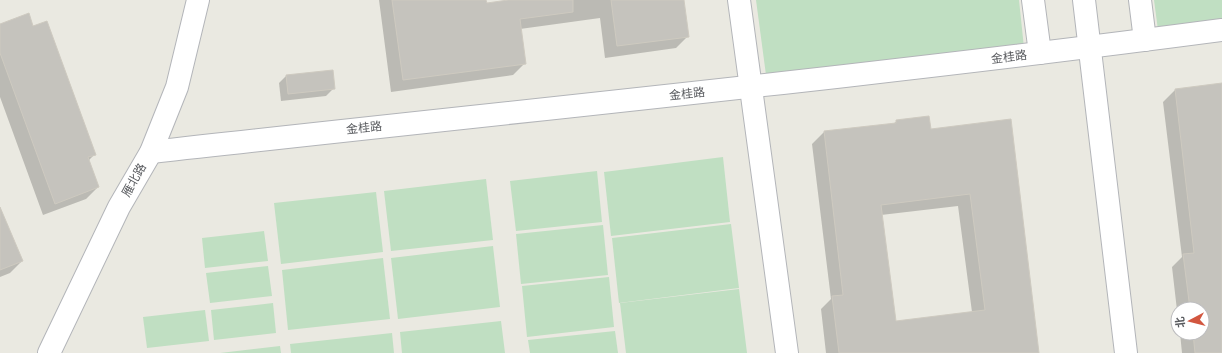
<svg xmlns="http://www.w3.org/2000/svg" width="1222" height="353" font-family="'Work Sans','Noto Sans SC',sans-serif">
  <rect width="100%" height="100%" fill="#eae9e1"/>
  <!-- green -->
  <g fill="#c0dfc2">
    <path d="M 756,0 L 1019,0 L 1024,48 L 766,75 Z"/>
    <path d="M 1154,0 L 1222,0 L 1222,22 L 1158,30 Z"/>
    <path d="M 723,157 L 730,222 L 611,236 L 604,172 Z"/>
    <path d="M 597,171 L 602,222 L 516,231 L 510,181 Z"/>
    <path d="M 486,179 L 493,240 L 391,251 L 384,191 Z"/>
    <path d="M 376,192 L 383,252 L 281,264 L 274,203 Z"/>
    <path d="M 731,224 L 739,288 L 619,303 L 612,238 Z"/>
    <path d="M 603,225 L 608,275 L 521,284 L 516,234 Z"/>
    <path d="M 264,231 L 268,261 L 205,268 L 202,238 Z"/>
    <path d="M 493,246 L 500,307 L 398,319 L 391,258 Z"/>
    <path d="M 383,258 L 390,319 L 288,330 L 282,270 Z"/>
    <path d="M 268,266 L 272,296 L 210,303 L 206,273 Z"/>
    <path d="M 609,277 L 614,327 L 527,337 L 522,286 Z"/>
    <path d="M 739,289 L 747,353 L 626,353 L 620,303 Z"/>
    <path d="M 273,303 L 276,333 L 214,340 L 211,310 Z"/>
    <path d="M 205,310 L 209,341 L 147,348 L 143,317 Z"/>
    <path d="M 501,321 L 505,353 L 402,353 L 400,332 Z"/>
    <path d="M 615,331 L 618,353 L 530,353 L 528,340 Z"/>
    <path d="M 392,333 L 394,353 L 291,353 L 290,344 Z"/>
    <path d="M 280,346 L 281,353 L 220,353 Z"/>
  </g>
  <!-- shadow -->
  <g fill="#0003" fill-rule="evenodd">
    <path d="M 379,0 L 485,0 L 486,4 L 517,0 L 683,0 L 688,36 L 676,48 L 605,58 L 600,18 L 520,29 L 525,63 L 513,75 L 391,92 Z"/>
    <path d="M 0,25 L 33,27 L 95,154 L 88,161 L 98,187 L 86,199 L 43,215 L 0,97 Z"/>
    <path d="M 287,75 L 334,88 L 326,96 L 281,101 L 279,83 Z"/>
    <path d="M 1222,84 L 1222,353 L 1182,353 L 1180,333 L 1202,333 L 1202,309 L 1178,309 L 1178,319 L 1172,267 L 1182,257 L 1163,102 L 1175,90 Z"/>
    <path d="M 1010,120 L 1038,353 L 826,353 L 821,309 L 831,299 L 812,144 L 824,132 L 893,124 L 897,121 L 930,130 ZM 958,206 L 972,312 L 895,322 L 881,215 Z"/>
    <path d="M 0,208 L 22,261 L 10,273 L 0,277 Z"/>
  </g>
  <!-- building -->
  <g fill="#c5c3bd" stroke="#cecac0" fill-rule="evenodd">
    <path d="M 392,0 L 486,0 L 487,3 L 508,0 L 573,0 L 573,12 L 520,19 L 526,64 L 403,80 Z"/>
    <path d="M 611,0 L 684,0 L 689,37 L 617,46 Z"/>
    <path d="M 29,13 L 33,26 L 47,21 L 96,155 L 88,157 L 99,187 L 55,204 L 0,53 L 0,24 Z"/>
    <path d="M 333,70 L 335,89 L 288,94 L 286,75 Z"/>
    <path d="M 1222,83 L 1222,353 L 1195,353 L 1193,333 L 1202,333 L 1202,309 L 1190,309 L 1183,254 L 1194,253 L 1175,89 Z"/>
    <path d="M 929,116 L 931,129 L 1011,119 L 1039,353 L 839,353 L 832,296 L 843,295 L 824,131 L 896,123 L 896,120 ZM 970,194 L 985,310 L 896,321 L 881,205 Z"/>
    <path d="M 0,207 L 23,261 L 0,270 Z"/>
  </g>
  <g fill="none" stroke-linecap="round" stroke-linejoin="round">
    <defs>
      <g id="minor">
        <path d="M 739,0 L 787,353"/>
        <path d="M 1033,0 L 1040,53"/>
        <path d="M 1084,0 L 1126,353"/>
        <path d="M 1140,0 L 1145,40"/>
        <path d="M 151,152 C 508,112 866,77 1222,30"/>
        <path d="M 49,353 L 119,207 L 151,152 L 177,87 L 198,0"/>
      </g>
    </defs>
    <!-- minor casing -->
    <use href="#minor" stroke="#b3b5b9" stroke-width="24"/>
    <!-- minor -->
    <use href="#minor" stroke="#fff" stroke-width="22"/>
  </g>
  <g text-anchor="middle" stroke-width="3.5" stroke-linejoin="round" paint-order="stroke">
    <!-- street labels -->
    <g font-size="12" fill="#595b5f" stroke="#fff">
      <text transform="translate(1009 57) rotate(-7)" y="4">金桂路</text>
      <text transform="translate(687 94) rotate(-6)" y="4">金桂路</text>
      <text transform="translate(364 128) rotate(-6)" y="4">金桂路</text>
      <text transform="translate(134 180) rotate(-61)" y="4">雁北路</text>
    </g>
  </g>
  <!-- north arrow -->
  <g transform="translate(1190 321) rotate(263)"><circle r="19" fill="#ffffff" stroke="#bdbdbf"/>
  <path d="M0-3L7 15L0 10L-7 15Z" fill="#d2563f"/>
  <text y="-6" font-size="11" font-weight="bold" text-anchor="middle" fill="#595b5f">北</text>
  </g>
</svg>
